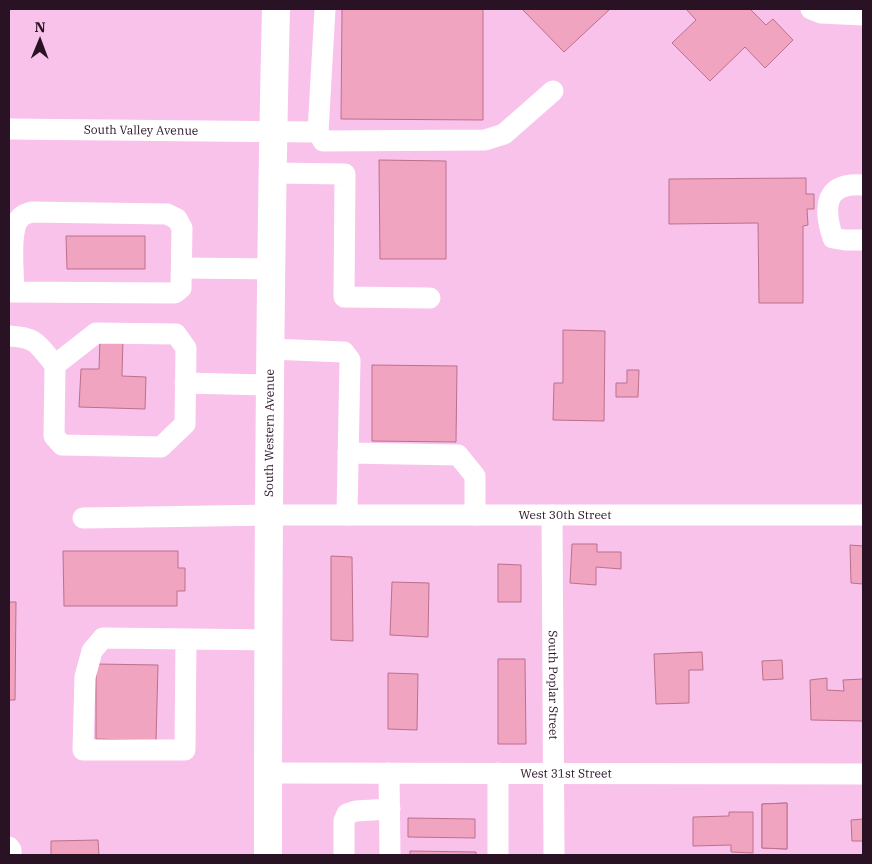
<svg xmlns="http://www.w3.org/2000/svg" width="872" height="864" font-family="'IBM Plex Serif',serif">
  <rect width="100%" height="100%" fill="#f9c2eb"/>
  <!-- building -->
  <g fill="#f1a4c0" stroke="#bb708d">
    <path d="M 342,9 L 483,9 L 483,120 L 341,119 Z"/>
    <path d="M 522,9 L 610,9 L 564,52 Z"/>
    <path d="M 686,9 L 750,9 L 766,25 L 773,19 L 793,40 L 765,68 L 745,47 L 710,81 L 672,43 L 696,20 Z"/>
    <path d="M 379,160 L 446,161 L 446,259 L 380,259 Z"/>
    <path d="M 806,178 L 806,194 L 814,194 L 814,209 L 807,209 L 808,225 L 803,226 L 803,303 L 759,303 L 758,223 L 669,224 L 669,179 Z"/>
    <path d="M 66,236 L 145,236 L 145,269 L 67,269 Z"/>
    <path d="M 563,330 L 605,331 L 604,421 L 553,420 L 554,383 L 563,383 Z"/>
    <path d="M 100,338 L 123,338 L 122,376 L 146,377 L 145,409 L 79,407 L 81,369 L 99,369 Z"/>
    <path d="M 372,365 L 457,366 L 456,442 L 372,441 Z"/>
    <path d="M 627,370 L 639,370 L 638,397 L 616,397 L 616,383 L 627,383 Z"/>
    <path d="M 572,544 L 597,544 L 597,552 L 621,552 L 621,569 L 596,567 L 596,585 L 570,583 Z"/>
    <path d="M 850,545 L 863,546 L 863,584 L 851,583 Z"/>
    <path d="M 63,551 L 178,551 L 178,568 L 185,568 L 185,591 L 177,591 L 177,606 L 64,606 Z"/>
    <path d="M 331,556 L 352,557 L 353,641 L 331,640 Z"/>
    <path d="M 498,564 L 521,565 L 521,602 L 498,602 Z"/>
    <path d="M 392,582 L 429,583 L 428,637 L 390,635 Z"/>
    <path d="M 9,602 L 16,602 L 15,700 L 9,700 Z"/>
    <path d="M 702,652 L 703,670 L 689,670 L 689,703 L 656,704 L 654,654 Z"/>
    <path d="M 498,659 L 525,659 L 526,744 L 498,744 Z"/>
    <path d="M 782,660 L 783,679 L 763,680 L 762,661 Z"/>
    <path d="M 96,664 L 158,665 L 156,741 L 96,739 Z"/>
    <path d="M 388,673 L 418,674 L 417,730 L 388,729 Z"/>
    <path d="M 827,678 L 827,690 L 844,691 L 843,680 L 863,679 L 863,721 L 811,720 L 810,680 Z"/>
    <path d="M 787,803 L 787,849 L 762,848 L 762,804 Z"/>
    <path d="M 787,803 L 787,849 L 762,848 L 762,804 Z"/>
    <path d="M 729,812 L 753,812 L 753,853 L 731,852 L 731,845 L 693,846 L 693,817 L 729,816 Z"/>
    <path d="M 408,818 L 475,819 L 475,838 L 408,837 Z"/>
    <path d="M 863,819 L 863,841 L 852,841 L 851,820 Z"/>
    <path d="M 98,840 L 99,855 L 51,855 L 51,841 Z"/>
    <path d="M 410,851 L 476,852 L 476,855 L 410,855 Z"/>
  </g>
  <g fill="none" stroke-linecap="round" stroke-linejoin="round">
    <!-- minor -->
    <g stroke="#fff" stroke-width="21">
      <path d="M 811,9 L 821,13 L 863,15"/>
      <path id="s1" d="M 9,129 L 318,132 L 325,9"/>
      <path d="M 318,132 L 323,141 L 485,140 L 504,134 L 553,91"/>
      <path d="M 273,173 L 345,174 L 344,297 L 430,298"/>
      <path d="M 863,185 C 824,182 823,208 833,238 L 845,240 L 863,240"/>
      <path d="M 182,268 L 271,269"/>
      <path d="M 9,292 L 175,293 L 181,288 L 182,228 L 177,219 L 167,214 L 32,212 C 28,213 23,215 21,217 C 8,228 14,275 14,292"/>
      <path d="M 9,336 C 37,337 38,345 55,365 L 54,436 L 62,445 L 161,447 L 185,424 L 186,348 L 176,334 L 96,333 L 55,365"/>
      <path d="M 270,349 L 344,352 L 350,360 L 347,515"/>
      <path d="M 185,383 L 270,385"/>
      <path d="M 348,453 L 458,455 L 475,476 L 475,515"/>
      <path id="s2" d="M 552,515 L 554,855"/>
      <path id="s3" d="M 83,518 L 268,515 L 863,515"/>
      <path d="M 186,639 L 185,750 L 83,750 L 85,677 L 92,651 L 103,638 L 268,640"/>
      <path id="s4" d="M 268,773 L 863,774"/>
      <path d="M 389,773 L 390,855"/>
      <path d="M 9,847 L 11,850 L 11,855"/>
      <path d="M 344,855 L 344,821 L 347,814 L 356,811 L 390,809"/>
      <path d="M 498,855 L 498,773"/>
    </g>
    <!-- highway -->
    <path stroke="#fff" stroke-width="28" id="s5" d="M 268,855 C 268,573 269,291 276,9"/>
  </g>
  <g text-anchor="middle" stroke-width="5" stroke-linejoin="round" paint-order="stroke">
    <!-- street labels -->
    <g font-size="12" fill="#2a1225" stroke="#f9c2eb">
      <text dy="4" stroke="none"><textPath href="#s1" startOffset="132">South Valley Avenue</textPath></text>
      <text dy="4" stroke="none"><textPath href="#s5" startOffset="422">South Western Avenue</textPath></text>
      <text dy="4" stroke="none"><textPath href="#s3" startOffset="482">West 30th Street</textPath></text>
      <text dy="4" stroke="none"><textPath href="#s2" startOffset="170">South Poplar Street</textPath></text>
      <text dy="4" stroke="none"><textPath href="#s4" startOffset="298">West 31st Street</textPath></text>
    </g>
  </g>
  <!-- border -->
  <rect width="872" height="864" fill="none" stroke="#2a1225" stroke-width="20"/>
  <!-- north arrow -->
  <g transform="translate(40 40) rotate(1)" stroke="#f9c2eb" stroke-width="4" paint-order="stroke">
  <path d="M0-4L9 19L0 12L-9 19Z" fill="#2a1225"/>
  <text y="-8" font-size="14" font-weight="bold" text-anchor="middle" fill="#2a1225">N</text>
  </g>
</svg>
